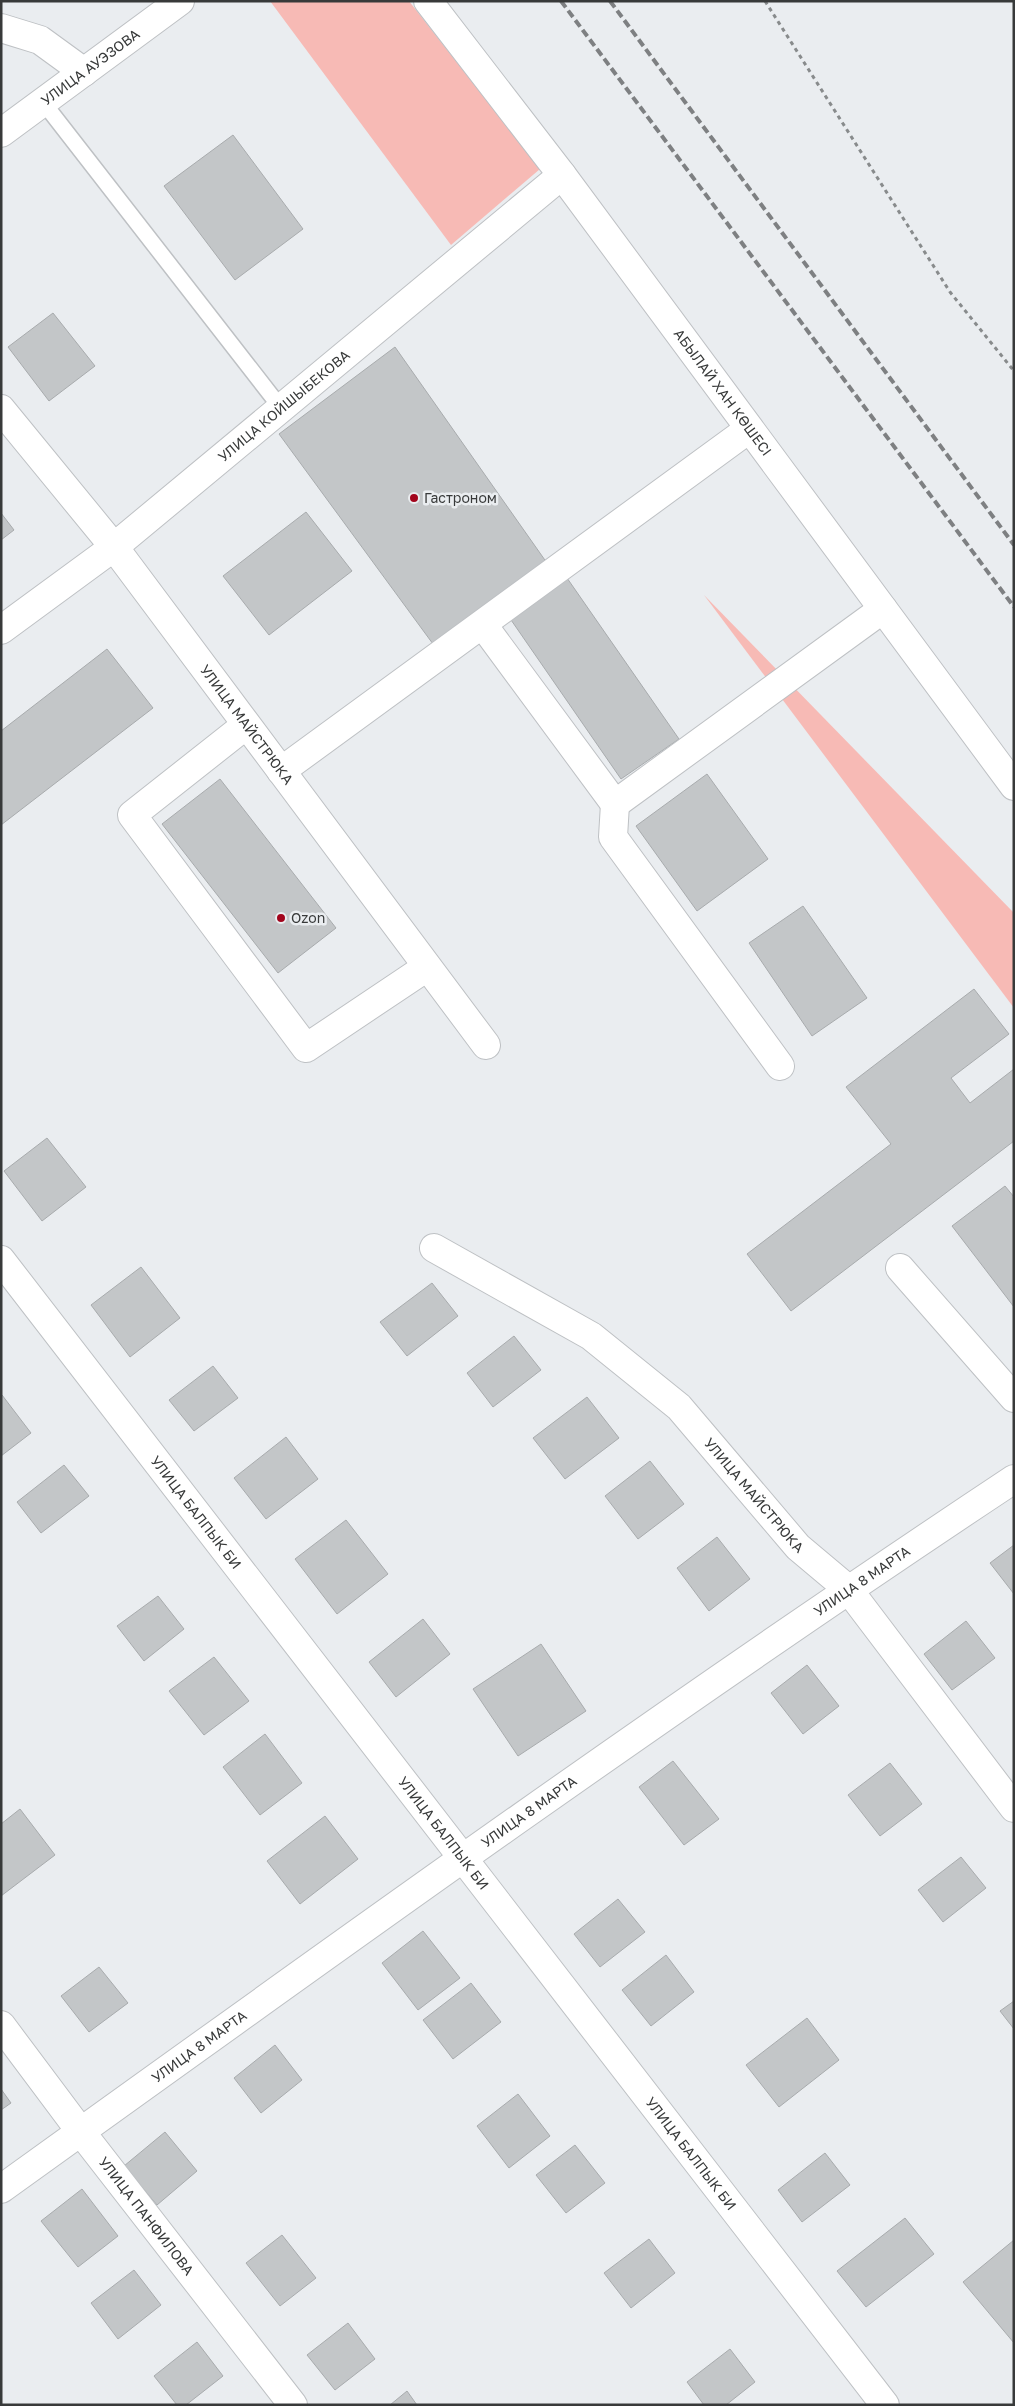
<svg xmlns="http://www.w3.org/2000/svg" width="1015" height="2406" font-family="'Golos Text',sans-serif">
  <rect width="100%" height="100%" fill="#eaedf0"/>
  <!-- green -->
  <g fill="#f7bab5">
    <path d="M 270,1 L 409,1 L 540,169 L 451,245 Z"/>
    <path d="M 704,595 L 1014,913 L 1014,1008 Z"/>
  </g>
  <!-- building -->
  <g fill="#c3c6c8" stroke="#a8abad">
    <path d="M 233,135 L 303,229 L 235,280 L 164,186 Z"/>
    <path d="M 53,313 L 95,366 L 49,401 L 8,347 Z"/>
    <path d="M 395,347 L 547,563 L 433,644 L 279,434 Z"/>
    <path d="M 306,512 L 352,571 L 269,635 L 223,576 Z"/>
    <path d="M 1,513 L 14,530 L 1,540 Z"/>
    <path d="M 567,578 L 679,739 L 621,779 L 509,617 Z"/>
    <path d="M 107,649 L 153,708 L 1,825 L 1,731 Z"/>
    <path d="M 707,774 L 768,859 L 697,911 L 636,826 Z"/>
    <path d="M 220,779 L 336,928 L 278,973 L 162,824 Z"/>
    <path d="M 803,906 L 867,998 L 812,1036 L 749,943 Z"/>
    <path d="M 974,989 L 1009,1034 L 951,1078 L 970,1103 L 1014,1069 L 1014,1141 L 791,1311 L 747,1254 L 891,1144 L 846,1087 Z"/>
    <path d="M 47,1138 L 86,1187 L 42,1221 L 4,1171 Z"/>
    <path d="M 1005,1186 L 1014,1197 L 1014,1307 L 952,1226 Z"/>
    <path d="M 141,1267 L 180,1318 L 130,1357 L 91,1305 Z"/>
    <path d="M 432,1283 L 458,1316 L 407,1356 L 380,1322 Z"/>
    <path d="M 514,1336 L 541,1370 L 493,1407 L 467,1373 Z"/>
    <path d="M 213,1366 L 238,1398 L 194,1431 L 169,1400 Z"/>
    <path d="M 2,1395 L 31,1433 L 1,1456 L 1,1396 Z"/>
    <path d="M 587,1397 L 619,1438 L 565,1479 L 533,1438 Z"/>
    <path d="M 286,1437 L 318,1479 L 266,1519 L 234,1478 Z"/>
    <path d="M 650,1461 L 684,1504 L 638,1539 L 605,1496 Z"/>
    <path d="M 64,1465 L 89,1496 L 41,1533 L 17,1502 Z"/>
    <path d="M 346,1520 L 388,1574 L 337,1614 L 295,1559 Z"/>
    <path d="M 717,1537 L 750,1579 L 709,1611 L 677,1568 Z"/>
    <path d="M 1014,1545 L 1014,1594 L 990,1563 Z"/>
    <path d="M 158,1596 L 184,1629 L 144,1661 L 117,1626 Z"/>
    <path d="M 423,1619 L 450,1654 L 396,1697 L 369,1662 Z"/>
    <path d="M 966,1621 L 995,1658 L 952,1690 L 924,1654 Z"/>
    <path d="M 541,1644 L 586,1711 L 518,1756 L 473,1689 Z"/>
    <path d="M 214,1657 L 249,1701 L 204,1735 L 169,1691 Z"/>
    <path d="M 807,1665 L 839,1706 L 803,1734 L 771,1693 Z"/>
    <path d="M 265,1734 L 302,1783 L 260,1815 L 223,1767 Z"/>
    <path d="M 673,1761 L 719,1819 L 684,1845 L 639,1787 Z"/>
    <path d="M 890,1763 L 922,1804 L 880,1836 L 848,1795 Z"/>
    <path d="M 20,1809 L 55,1855 L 1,1896 L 1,1824 Z"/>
    <path d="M 325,1816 L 358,1859 L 300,1904 L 267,1861 Z"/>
    <path d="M 961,1857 L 986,1888 L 943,1922 L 918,1890 Z"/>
    <path d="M 618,1899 L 645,1932 L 600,1967 L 574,1934 Z"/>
    <path d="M 423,1931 L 460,1978 L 418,2010 L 382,1963 Z"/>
    <path d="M 666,1955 L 694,1992 L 651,2026 L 622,1990 Z"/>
    <path d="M 99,1967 L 128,2003 L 89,2032 L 61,1996 Z"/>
    <path d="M 471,1983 L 501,2022 L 453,2059 L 423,2020 Z"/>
    <path d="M 1014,2001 L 1014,2029 L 1000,2011 Z"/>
    <path d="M 807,2018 L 839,2060 L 779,2107 L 746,2065 Z"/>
    <path d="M 275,2045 L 302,2080 L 261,2113 L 234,2078 Z"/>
    <path d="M 1,2089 L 11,2103 L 1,2110 Z"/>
    <path d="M 518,2094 L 550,2136 L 509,2168 L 477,2126 Z"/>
    <path d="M 165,2132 L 197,2171 L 157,2205 L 124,2166 Z"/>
    <path d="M 575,2145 L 605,2183 L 566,2213 L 536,2175 Z"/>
    <path d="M 825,2153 L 850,2185 L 802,2222 L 778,2190 Z"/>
    <path d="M 82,2189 L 118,2236 L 78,2267 L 41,2221 Z"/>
    <path d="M 905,2218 L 934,2254 L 866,2307 L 837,2271 Z"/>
    <path d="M 282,2235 L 316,2278 L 280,2306 L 246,2263 Z"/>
    <path d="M 649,2239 L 675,2273 L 631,2308 L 604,2273 Z"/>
    <path d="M 1014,2240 L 1014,2343 L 963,2282 Z"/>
    <path d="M 134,2270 L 161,2305 L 118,2339 L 91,2303 Z"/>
    <path d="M 348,2323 L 375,2359 L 335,2390 L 307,2355 Z"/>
    <path d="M 197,2342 L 223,2376 L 186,2405 L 177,2405 L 154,2376 Z"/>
    <path d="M 730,2349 L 755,2382 L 726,2405 L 704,2405 L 687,2382 Z"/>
    <path d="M 407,2391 L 417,2405 L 390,2405 Z"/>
  </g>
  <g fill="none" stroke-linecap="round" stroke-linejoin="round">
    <defs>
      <path id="lane" d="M 43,102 L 281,408"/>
      <g id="street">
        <path d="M 1,28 L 40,40 L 84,72"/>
        <path id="s1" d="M 1,133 L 180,1"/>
        <path id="s2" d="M 1,409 L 114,547 L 486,1045"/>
        <path d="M 483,625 L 615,804 L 883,609"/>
        <path id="s3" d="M 1,630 L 114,547 L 562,175"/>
        <path d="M 246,725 L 132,815 L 306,1048 L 427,967"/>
        <path d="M 281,771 L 749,429"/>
        <path d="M 615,804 L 613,837 L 780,1066"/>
        <path id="s4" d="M 434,1248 L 591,1336 L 679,1407 L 798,1547 L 848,1589 L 1014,1808"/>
        <path id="s5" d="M 1,1260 L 885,2405"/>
        <path d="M 900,1268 L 1014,1398"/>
        <path id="s6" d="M 1,2025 L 81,2132 L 293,2405"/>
        <path id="s7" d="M 1,2189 C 336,1948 670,1707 1014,1479"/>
      </g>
      <g id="secondary">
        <path id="s8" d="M 428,1 L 562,175 L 1014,786"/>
      </g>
    </defs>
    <!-- lane casing -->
    <use href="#lane" stroke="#bec1c4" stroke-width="18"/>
    <!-- street casing -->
    <use href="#street" stroke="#bec1c4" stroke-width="30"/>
    <!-- secondary casing -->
    <use href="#secondary" stroke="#bec1c4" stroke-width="30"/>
    <!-- path -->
    <path stroke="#888b8c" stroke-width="3" stroke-dasharray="4 4" stroke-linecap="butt" d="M 765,1 L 950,292 L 1014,371"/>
    <!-- lane -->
    <use href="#lane" stroke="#fff" stroke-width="15"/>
    <!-- street -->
    <use href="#street" stroke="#fff" stroke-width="28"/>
    <!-- secondary -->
    <use href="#secondary" stroke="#fff" stroke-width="28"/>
    <!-- rail -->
    <g stroke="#7e8082" stroke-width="4" stroke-dasharray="8 4" stroke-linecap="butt">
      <path d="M 561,1 L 1014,607"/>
      <path d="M 610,1 L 1014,545"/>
    </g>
  </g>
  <!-- markers -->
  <g fill="#a2041c" stroke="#eaedf0" stroke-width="2">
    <circle cx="414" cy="498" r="5"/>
    <circle cx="281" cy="918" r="5"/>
  </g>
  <g text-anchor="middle" stroke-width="5" stroke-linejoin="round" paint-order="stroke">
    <!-- street labels -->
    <g font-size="14" fill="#383a3a" stroke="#eaedf0">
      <text dy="5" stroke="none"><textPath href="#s1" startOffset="111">УЛИЦА АУЭЗОВА</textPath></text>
      <text dy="5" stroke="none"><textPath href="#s8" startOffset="490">АБЫЛАЙ ХАН КӨШЕСІ</textPath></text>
      <text dy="5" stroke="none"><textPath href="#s3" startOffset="361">УЛИЦА КОЙШЫБЕКОВА</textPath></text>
      <text dy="5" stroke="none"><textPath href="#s2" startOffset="400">УЛИЦА МАЙСТРЮКА</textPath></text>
      <text dy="5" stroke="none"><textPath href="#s4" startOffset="409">УЛИЦА МАЙСТРЮКА</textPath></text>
      <text dy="5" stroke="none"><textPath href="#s5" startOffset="319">УЛИЦА БАЛПЫК БИ</textPath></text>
      <text dy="5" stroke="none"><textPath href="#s7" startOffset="1054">УЛИЦА 8 МАРТА</textPath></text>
      <text dy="5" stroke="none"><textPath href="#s7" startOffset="649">УЛИЦА 8 МАРТА</textPath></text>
      <text dy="5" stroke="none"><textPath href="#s5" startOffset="724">УЛИЦА БАЛПЫК БИ</textPath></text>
      <text dy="5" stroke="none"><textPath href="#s7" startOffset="244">УЛИЦА 8 МАРТА</textPath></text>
      <text dy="5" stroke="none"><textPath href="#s5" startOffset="1129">УЛИЦА БАЛПЫК БИ</textPath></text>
      <text dy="5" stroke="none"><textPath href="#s6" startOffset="240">УЛИЦА ПАНФИЛОВА</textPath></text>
    </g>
    <!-- poi labels -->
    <g font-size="14" fill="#383a3a" stroke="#eaedf0" text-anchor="start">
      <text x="424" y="503">Гастроном</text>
      <text x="291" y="923">Ozon</text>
    </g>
  </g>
  <!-- border -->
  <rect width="1015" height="2406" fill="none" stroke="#383a3a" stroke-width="5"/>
</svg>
